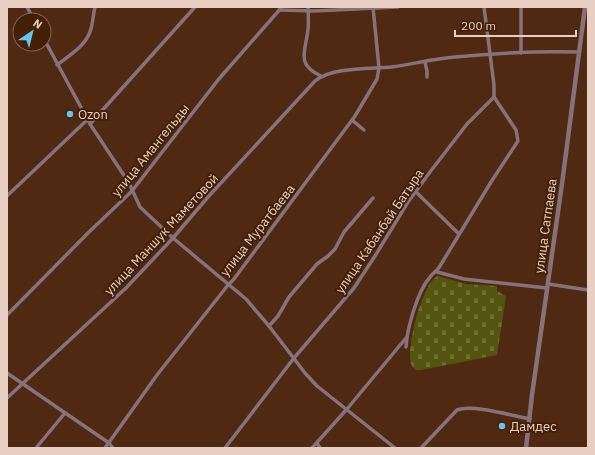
<svg xmlns="http://www.w3.org/2000/svg" width="595" height="455" font-family="'IBM Plex Sans',sans-serif">
  <defs>
    <pattern id="cemetery-stones" width="16" height="16" patternUnits="userSpaceOnUse"><rect width="16" height="16" fill="#53540d"/><path d="M2 7V4a2 2 0 0 1 4 0v3zM10 15v-3a2 2 0 0 1 4 0v3z" fill="#6c6c2f"/></pattern>
  </defs>
  <rect width="100%" height="100%" fill="#4f2911"/>
  <!-- cemetery -->
  <path fill="url(#cemetery-stones)" d="M 438,276 L 466,284 L 497,286 L 497,291 L 506,296 L 497,355 L 421,370 L 416,370 C 415,369 413,367 412,366 C 405,351 421,291 433,280 C 434,278 436,277 438,276 Z"/>
  <g fill="none" stroke-linecap="round" stroke-linejoin="round">
    <!-- minor -->
    <g stroke="#87727b" stroke-width="3.5">
      <path d="M 27,7 L 34,20"/>
      <path d="M 308,7 C 308,14 309,22 308,29 C 306,51 295,64 321,76"/>
      <path d="M 521,7 L 521,53"/>
      <path d="M 280,10 L 314,11 L 398,7"/>
      <path d="M 44,39 L 90,124 L 129,183 L 140,207 L 173,238 L 246,299 L 269,326 L 305,373 L 317,386 L 395,448"/>
      <path d="M 425,62 L 427,71 L 427,77"/>
      <path d="M 57,65 C 70,55 84,47 90,32 C 93,24 93,15 95,7"/>
      <path d="M 352,120 L 364,130"/>
      <path d="M 90,124 L 195,7"/>
      <path d="M 416,192 L 459,234"/>
      <path d="M 7,196 L 88,119"/>
      <path d="M 437,272 L 464,279 L 547,288"/>
      <path d="M 548,284 L 588,290"/>
      <path d="M 7,315 L 88,233 L 132,191 L 218,80 L 282,7"/>
      <path d="M 269,326 L 278,316 L 289,297 L 317,264 L 328,256 L 335,249 L 344,232 L 373,198"/>
      <path d="M 406,347 C 407,329 417,292 430,277 C 433,273 437,271 440,266 L 491,182 L 518,141 L 516,130 L 494,97"/>
      <path d="M 7,373 L 109,443 L 113,448"/>
      <path d="M 7,398 L 126,288 L 173,238 L 208,197 L 315,81 C 331,67 370,69 391,67 C 413,64 433,59 455,57 C 496,53 538,51 579,52"/>
      <path d="M 317,443 L 320,448"/>
      <path d="M 36,448 L 65,413"/>
      <path d="M 105,448 L 157,375 L 228,285 L 234,279 L 355,116 L 377,79 L 379,68 L 373,7"/>
      <path d="M 225,448 L 294,358 L 354,288 L 375,256 L 408,202 L 430,172 L 467,124 L 494,97 L 494,85 L 484,7"/>
      <path d="M 312,448 L 347,409 L 406,338"/>
      <path d="M 421,448 L 457,410 C 473,404 513,416 530,419"/>
    </g>
    <!-- tertiary -->
    <path stroke="#87727b" stroke-width="4.5" d="M 526,448 L 532,395 L 562,184 L 585,7"/>
  </g>
  <!-- markers -->
  <g fill="#67c4ef" stroke="#431f06" stroke-width="1.5">
    <circle cx="70" cy="114" r="4"/>
    <circle cx="502" cy="426" r="4"/>
  </g>
  <g text-anchor="middle" stroke-width="4" stroke-linejoin="round" paint-order="stroke">
    <!-- poi labels -->
    <g font-size="13" fill="#e8cfc2" stroke="#431f06" text-anchor="start">
      <text x="78" y="119">Ozon</text>
      <text x="510" y="431">Дамдес</text>
    </g>
    <!-- street labels -->
    <g font-size="13" fill="#e8cfc2" stroke="#431f06">
      <text transform="translate(150 150) rotate(-51)" y="5">улица Амангельды</text>
      <text transform="translate(545 226) rotate(-82)" y="5">улица Сатпаева</text>
      <text transform="translate(257 230) rotate(-52)" y="5">улица Муратбаева</text>
      <text transform="translate(379 231) rotate(-56)" y="5">улица Кабанбай Батыра</text>
      <text transform="translate(161 234) rotate(-47)" y="5">улица Маншук Маметовой</text>
    </g>
  </g>
  <!-- border -->
  <rect width="595" height="455" fill="none" stroke="#e8cfc2" stroke-width="16"/>
  <!-- north arrow -->
  <g transform="translate(32 32) rotate(35)"><circle r="19" fill="#431f06" stroke="#856551"/>
  <path d="M0-3L7 15L0 10L-7 15Z" fill="#67c4ef"/>
  <text y="-6" font-size="11" font-weight="bold" text-anchor="middle" fill="#e8cfc2">N</text>
  </g>
  <!-- scale -->
  <path d="M455 30v6h121v-6" fill="none" stroke="#e8cfc2" stroke-width="2"/>
  <text x="461" y="30" font-size="12" fill="#e8cfc2" stroke="#431f06" stroke-width="3" paint-order="stroke">200 m</text>
</svg>
